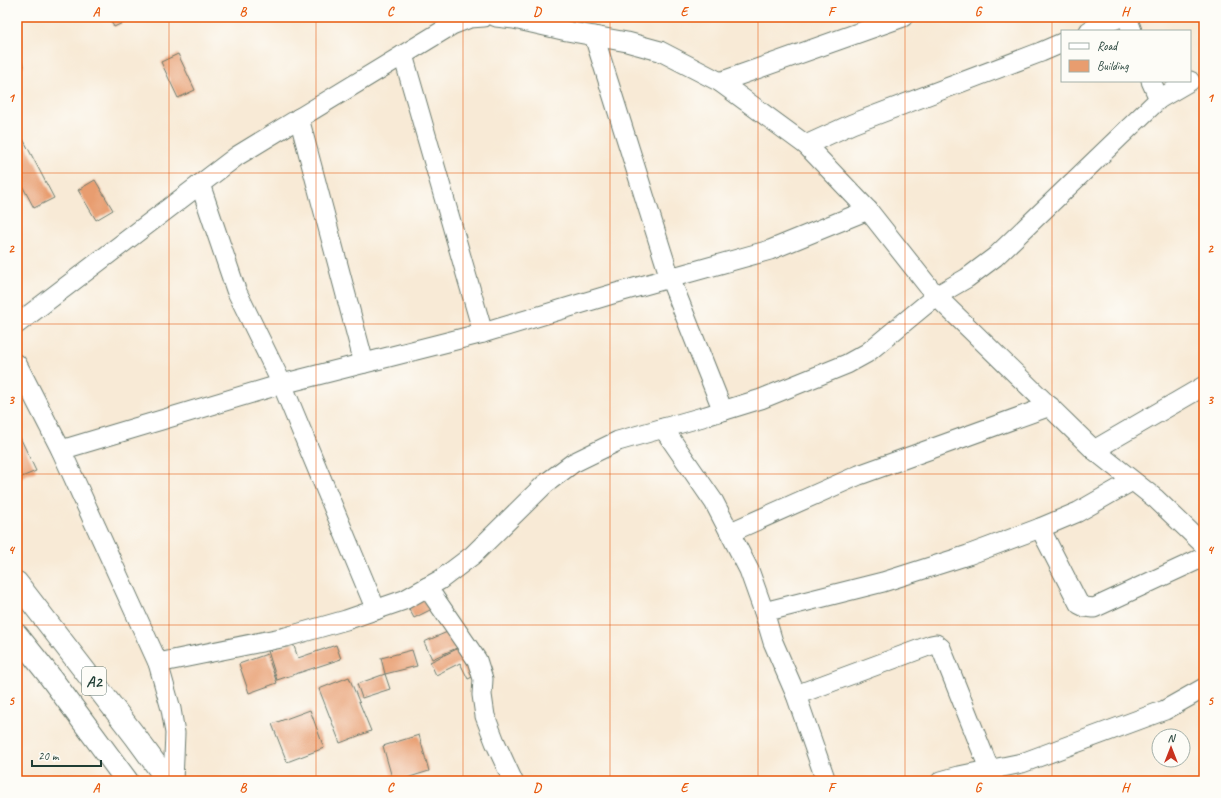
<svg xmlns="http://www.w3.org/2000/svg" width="1221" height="798" font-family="Caveat,sans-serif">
  <rect width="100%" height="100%" fill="#fdfcf7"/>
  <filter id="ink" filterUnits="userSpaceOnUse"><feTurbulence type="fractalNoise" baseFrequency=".025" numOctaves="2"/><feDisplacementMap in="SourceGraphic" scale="8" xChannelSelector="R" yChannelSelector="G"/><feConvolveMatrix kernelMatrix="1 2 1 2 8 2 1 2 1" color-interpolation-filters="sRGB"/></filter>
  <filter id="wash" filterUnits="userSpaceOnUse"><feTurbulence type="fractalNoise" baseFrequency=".012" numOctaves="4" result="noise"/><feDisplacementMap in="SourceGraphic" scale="16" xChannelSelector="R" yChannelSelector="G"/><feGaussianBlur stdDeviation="0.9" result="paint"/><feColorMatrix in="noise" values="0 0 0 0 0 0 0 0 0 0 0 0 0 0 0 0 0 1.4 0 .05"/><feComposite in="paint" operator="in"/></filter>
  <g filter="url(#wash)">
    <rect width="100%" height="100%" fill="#f8ead6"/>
    <g id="blocks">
      <!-- building -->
      <g fill="#e89d6f">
        <path d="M 109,17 L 135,17 L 114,27 Z"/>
        <path d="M 17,53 L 24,66 L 17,70 Z"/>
        <path d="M 178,54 L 195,90 L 178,98 L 161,62 Z"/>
        <path d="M 21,135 L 54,198 L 34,208 L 17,176 L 17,137 Z"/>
        <path d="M 95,180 L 113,210 L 96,220 L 78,190 Z"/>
        <path d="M 17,431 L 36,471 L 17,479 Z"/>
        <path d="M 429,593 L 436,607 L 414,618 L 407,605 Z"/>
        <path d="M 452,630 L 459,647 L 432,659 L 424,642 Z"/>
        <path d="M 293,643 L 298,658 L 336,645 L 341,659 L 277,680 L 268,651 Z"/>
        <path d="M 465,645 L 479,674 L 468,679 L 460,663 L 436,675 L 430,662 Z"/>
        <path d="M 412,650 L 417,666 L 385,674 L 381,658 Z"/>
        <path d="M 267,654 L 277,683 L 249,693 L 239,664 Z"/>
        <path d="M 385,674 L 390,689 L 362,698 L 357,684 Z"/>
        <path d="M 349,677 L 371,731 L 340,743 L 319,689 Z"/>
        <path d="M 310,710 L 324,748 L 287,762 L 272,724 Z"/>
        <path d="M 419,735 L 429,771 L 397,781 L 393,781 L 383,746 Z"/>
      </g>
    </g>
  </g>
  <g filter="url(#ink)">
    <use href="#blocks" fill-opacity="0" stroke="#6b7a6d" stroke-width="1"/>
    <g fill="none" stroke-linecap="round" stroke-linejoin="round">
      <defs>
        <g id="street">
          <path d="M 496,17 L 514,19 L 567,31 L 627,42 L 660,51 L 720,82 L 806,145 L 868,210 L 936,296 L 1094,450 L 1156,499 L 1204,545"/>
          <path d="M 1127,17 L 1132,31"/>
          <path d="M 1089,31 L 1120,17"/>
          <path d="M 594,36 L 670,278 L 723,411"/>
          <path d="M 403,55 L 483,333"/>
          <path d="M 1151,81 L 1159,99"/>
          <path d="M 720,82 L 903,17"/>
          <path d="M 299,118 L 364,363"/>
          <path d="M 806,145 L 852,124 L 1041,52 L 1062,43"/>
          <path d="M 200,184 L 236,290 L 282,384 L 376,610"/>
          <path d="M 17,324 L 237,156 L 452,25 L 470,18 L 484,17"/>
          <path d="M 17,364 L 61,450 L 158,663 L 171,709 L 175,733 L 173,781"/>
          <path d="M 663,428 L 714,502 L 749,570 L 764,612 L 773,642 L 796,695 L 826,781"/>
          <path d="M 61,450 L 282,384 L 483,333 L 616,293 L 770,250 L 868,210"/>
          <path d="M 1094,450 L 1204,386"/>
          <path d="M 1040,528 L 1079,604 L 1085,607 L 1094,608 L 1204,557"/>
          <path d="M 731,532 L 859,475 L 1050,406"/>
          <path d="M 427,587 L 477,660 L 483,679 L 482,695 L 485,716 L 495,742 L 513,781"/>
          <path d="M 764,612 L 883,582 L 968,555 L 1040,528 L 1078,512 L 1132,481"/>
          <path d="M 158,663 L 286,637 L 346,620 L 404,600 L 440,580 L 473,555 L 545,484 L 573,463 L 618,441 L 706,416 L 761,399 L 847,364 L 867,353 L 936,296 L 967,278 L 995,257 L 1159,99 L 1190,81"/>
          <path d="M 796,695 L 931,645 L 936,644 L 941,648 L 994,781"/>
          <path d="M 941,781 L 959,776 L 1022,763 L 1165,710 L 1204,688"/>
        </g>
        <g id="highway">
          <path d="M 17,583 L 135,736 L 168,781"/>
          <path d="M 17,635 L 48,674 L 127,781"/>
        </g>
      </defs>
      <!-- street casing -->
      <use href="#street" stroke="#6b7a6d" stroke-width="21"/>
      <!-- highway casing -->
      <use href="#highway" stroke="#6b7a6d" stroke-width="24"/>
      <!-- street -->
      <use href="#street" stroke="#fff" stroke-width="19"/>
      <!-- highway -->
      <use href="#highway" stroke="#fff" stroke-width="22"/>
    </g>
  </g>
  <!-- grid -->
  <path fill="none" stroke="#e8590c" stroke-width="1" stroke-opacity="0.55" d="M 169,17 L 169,781M 316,17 L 316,781M 463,17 L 463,781M 610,17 L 610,781M 758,17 L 758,781M 905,17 L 905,781M 1052,17 L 1052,781M 17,173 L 1204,173M 17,324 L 1204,324M 17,474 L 1204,474M 17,625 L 1204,625"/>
  <g text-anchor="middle" stroke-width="3.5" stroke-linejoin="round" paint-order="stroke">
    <!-- shield labels -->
    <rect fill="#fdfcf7" stroke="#62766e" stroke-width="1" x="82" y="667" width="24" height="28" rx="3"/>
    <g font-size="16" font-weight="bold" fill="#1f3d34">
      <text x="94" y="687">A2</text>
    </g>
  </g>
  <!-- margin -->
  <rect width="1221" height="798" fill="none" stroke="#fdfcf7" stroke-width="44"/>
  <!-- legend -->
  <rect x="1061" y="30" width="130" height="52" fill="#fdfcf7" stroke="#a4b0a9"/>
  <rect x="1069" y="43" width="20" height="6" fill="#ffffff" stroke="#a4b0a9"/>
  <text x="1097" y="50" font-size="12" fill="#1f3d34">Road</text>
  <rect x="1069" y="60" width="20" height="12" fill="#e89d6f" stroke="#a4b0a9"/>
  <text x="1097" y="70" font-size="12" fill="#1f3d34">Building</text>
  <!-- north arrow -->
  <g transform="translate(1171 748)"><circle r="19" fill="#fdfcf7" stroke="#a4b0a9"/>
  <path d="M0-3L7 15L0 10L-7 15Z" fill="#c8321e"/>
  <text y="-6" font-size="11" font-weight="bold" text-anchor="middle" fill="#1f3d34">N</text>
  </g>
  <!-- scale -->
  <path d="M32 760v6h69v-6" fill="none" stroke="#1f3d34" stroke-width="2"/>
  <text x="38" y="760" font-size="12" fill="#1f3d34" stroke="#fdfcf7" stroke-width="3" paint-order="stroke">20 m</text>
  <rect x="22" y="22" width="1177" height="754" fill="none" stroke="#e8590c" stroke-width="1.5"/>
  <g font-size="13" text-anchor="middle" font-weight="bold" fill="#e8590c">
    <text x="96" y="16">A</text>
    <text x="243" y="16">B</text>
    <text x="390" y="16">C</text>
    <text x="537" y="16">D</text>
    <text x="684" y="16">E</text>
    <text x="831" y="16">F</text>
    <text x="978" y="16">G</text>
    <text x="1125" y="16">H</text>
    <text x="11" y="102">1</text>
    <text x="1210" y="102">1</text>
    <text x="11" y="253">2</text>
    <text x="1210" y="253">2</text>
    <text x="11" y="404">3</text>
    <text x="1210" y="404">3</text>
    <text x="11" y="554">4</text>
    <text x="1210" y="554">4</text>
    <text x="11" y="705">5</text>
    <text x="1210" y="705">5</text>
    <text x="96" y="792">A</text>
    <text x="243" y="792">B</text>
    <text x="390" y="792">C</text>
    <text x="537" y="792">D</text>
    <text x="684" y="792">E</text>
    <text x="831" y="792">F</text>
    <text x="978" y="792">G</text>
    <text x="1125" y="792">H</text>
  </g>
</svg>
